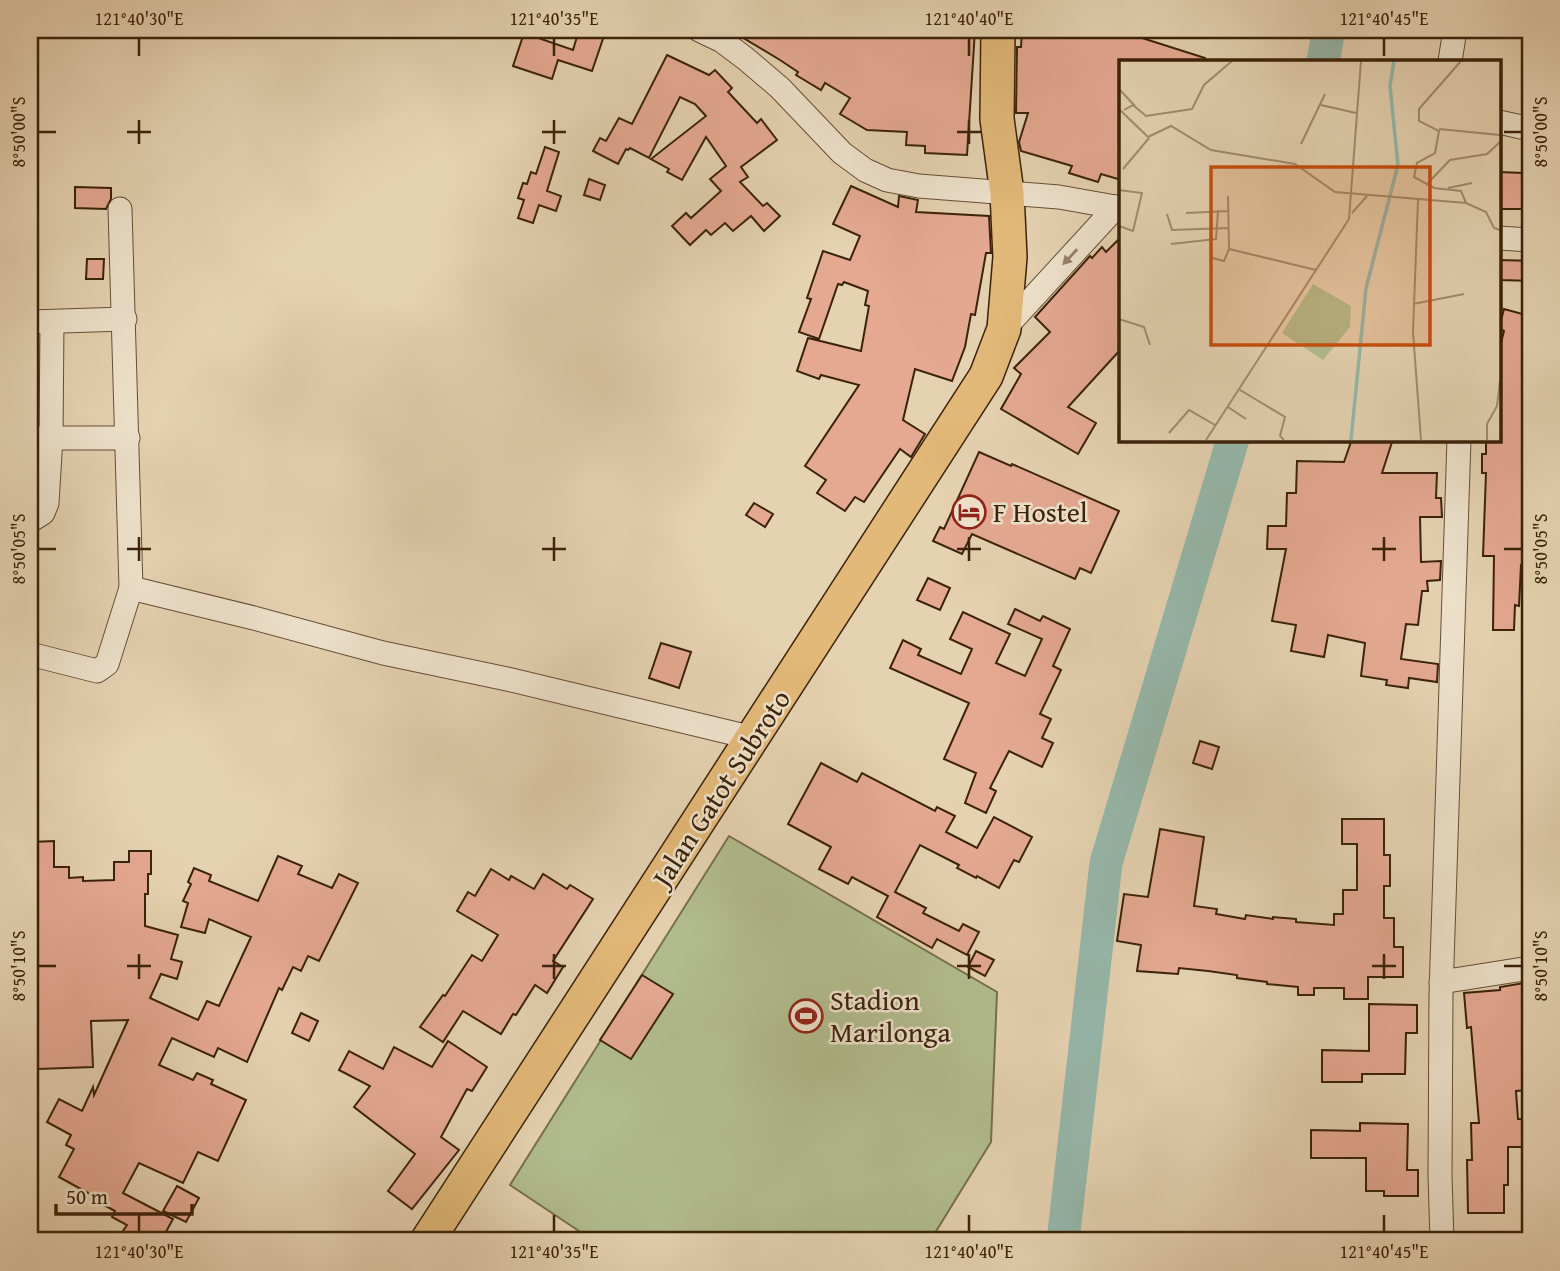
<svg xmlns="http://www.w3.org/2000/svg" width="1560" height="1271" font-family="'Gentium Book Plus',serif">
  <rect width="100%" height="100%" fill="#e5d2b1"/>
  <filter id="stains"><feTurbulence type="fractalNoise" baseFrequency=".00286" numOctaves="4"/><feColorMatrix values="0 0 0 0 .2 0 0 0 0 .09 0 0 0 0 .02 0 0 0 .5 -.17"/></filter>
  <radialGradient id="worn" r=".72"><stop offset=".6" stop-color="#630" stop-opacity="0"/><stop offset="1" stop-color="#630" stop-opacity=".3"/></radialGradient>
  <!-- green -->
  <path fill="#b2bd8e" stroke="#76704c" stroke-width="2" d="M 729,836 L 997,992 L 991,1142 L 930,1241 L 594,1241 L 510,1185 Z"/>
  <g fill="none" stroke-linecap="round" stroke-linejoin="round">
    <!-- river -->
    <g stroke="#96b8ac" stroke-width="33">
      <path d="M 1323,61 L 1329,30"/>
      <path d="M 1063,1241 L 1106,863 L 1233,439"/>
    </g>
  </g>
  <!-- building -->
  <g fill="#e5a992" stroke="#3b220a" stroke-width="2">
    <path d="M 579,30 L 606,30 L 592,71 L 558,60 L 552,79 L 513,66 L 524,33 L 573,50 Z"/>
    <path d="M 730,30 L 975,30 L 967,155 L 925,153 L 925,146 L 906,145 L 907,132 L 867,130 L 840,114 L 850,98 L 825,83 L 821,90 L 796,75 L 798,72 L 780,60 Z"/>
    <path d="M 1022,30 L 1117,30 L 1205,58 L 1205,61 L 1121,61 L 1121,180 L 1101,174 L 1098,182 L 1069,173 L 1072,166 L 1021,151 L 1019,142 L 1028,113 L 1016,113 L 1017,47 L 1021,47 Z"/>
    <path d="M 667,55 L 709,75 L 715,70 L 732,88 L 728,92 L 757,123 L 761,119 L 777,140 L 741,167 L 748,177 L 740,182 L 763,206 L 767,203 L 780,216 L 764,231 L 751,216 L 733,231 L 725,223 L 711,235 L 706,230 L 690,245 L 672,226 L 686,213 L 691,218 L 721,191 L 710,179 L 726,166 L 706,137 L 682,180 L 667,172 L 669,169 L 651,159 L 706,116 L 695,104 L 680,97 L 649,158 L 630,148 L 628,150 L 626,149 L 618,164 L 593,151 L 600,138 L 606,141 L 619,118 L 632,124 Z"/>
    <path d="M 545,147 L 559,152 L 547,191 L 561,196 L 556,211 L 539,205 L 533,223 L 518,218 L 524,200 L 518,198 L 523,183 L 527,184 L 531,172 L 536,174 Z"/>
    <path d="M 1499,172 L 1523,173 L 1522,177 L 1530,178 L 1530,209 L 1499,209 Z"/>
    <path d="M 589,179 L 605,185 L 600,200 L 584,195 Z"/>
    <path d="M 851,186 L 898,207 L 899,196 L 918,200 L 916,212 L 989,216 L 991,253 L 986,253 L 975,315 L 971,314 L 965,347 L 952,381 L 915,369 L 903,420 L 925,434 L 911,457 L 900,449 L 864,502 L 855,497 L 845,511 L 817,493 L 826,480 L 805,466 L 859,385 L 821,375 L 819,379 L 797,371 L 808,338 L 861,351 L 869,306 L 865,305 L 868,291 L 844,282 L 842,285 L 838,284 L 819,339 L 799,332 L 811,299 L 807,298 L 823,251 L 850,260 L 860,236 L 833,224 Z"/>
    <path d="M 75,187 L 111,188 L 111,199 L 106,209 L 75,208 Z"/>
    <path d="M 1121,237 L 1121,349 L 1068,407 L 1096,423 L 1078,454 L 1001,409 L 1021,374 L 1014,368 L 1050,332 L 1035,317 L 1090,256 L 1092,258 L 1102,247 L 1106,252 Z"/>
    <path d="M 87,259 L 104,259 L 103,279 L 86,279 Z"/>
    <path d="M 1499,260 L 1530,261 L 1530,281 L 1499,280 Z"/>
    <path d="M 1504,309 L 1530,316 L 1530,540 L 1527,565 L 1521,565 L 1519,606 L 1515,605 L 1514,630 L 1493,630 L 1494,556 L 1483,556 L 1486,473 L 1482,473 L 1482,454 L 1486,454 L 1486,439 L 1499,439 L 1499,351 L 1504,331 L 1499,328 Z"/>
    <path d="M 1352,439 L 1393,439 L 1382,473 L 1437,473 L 1436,498 L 1441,498 L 1442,517 L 1420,517 L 1421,562 L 1441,561 L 1440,580 L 1427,581 L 1428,591 L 1422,591 L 1418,625 L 1406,624 L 1401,659 L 1438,664 L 1437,682 L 1409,678 L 1408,688 L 1386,685 L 1387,680 L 1361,676 L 1365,643 L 1328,635 L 1324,657 L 1291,651 L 1296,625 L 1272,621 L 1286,549 L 1267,549 L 1268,526 L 1286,526 L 1287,493 L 1296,493 L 1297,461 L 1344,462 Z"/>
    <path d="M 979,452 L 1011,466 L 1012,464 L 1119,511 L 1091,573 L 1080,568 L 1075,579 L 972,534 L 962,554 L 933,541 L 940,527 L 944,529 Z"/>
    <path d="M 754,503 L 773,514 L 765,527 L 746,515 Z"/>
    <path d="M 928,578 L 950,588 L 940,610 L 917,600 Z"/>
    <path d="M 1015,609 L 1040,621 L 1043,616 L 1070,629 L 1053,666 L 1061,670 L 1040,714 L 1051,719 L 1042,738 L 1053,743 L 1042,767 L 1009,751 L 990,788 L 996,791 L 986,813 L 965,803 L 976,773 L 944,759 L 969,703 L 890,668 L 903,640 L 921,649 L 918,655 L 961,674 L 972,649 L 950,639 L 963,612 L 1010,634 L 996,663 L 1025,676 L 1042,639 L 1008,624 Z"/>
    <path d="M 661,643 L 691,652 L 679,688 L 649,678 Z"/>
    <path d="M 1200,741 L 1219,747 L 1212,769 L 1193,763 Z"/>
    <path d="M 821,763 L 857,782 L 862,773 L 935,811 L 937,807 L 955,816 L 946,832 L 977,848 L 994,817 L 1032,837 L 1019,862 L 1014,860 L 999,888 L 977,876 L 976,878 L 957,868 L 959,865 L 920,845 L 895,892 L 926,908 L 923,913 L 959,931 L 963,924 L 979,932 L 967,955 L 937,939 L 932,948 L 877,917 L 888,896 L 852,877 L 848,884 L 819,869 L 831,847 L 788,824 Z"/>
    <path d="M 1342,819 L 1384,819 L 1384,855 L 1390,855 L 1390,886 L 1384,886 L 1384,918 L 1394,918 L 1394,947 L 1403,947 L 1403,977 L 1368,977 L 1368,999 L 1344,999 L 1344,988 L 1314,988 L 1314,995 L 1298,995 L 1298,987 L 1267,984 L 1267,982 L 1237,978 L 1237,975 L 1208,971 L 1179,968 L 1178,974 L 1137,971 L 1141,945 L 1117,941 L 1124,894 L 1148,897 L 1160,829 L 1204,837 L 1194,906 L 1217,909 L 1216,914 L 1245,919 L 1246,915 L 1273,919 L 1273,917 L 1296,919 L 1296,922 L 1334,925 L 1334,914 L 1343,914 L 1343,890 L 1357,890 L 1357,844 L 1342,844 Z"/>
    <path d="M 54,841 L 54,867 L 69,867 L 69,878 L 83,877 L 83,881 L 114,880 L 114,862 L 129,862 L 129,851 L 151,851 L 151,874 L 148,874 L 148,894 L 145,894 L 145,926 L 178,935 L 171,959 L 182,962 L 177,979 L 161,974 L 150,998 L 198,1020 L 207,1001 L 219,1006 L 251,937 L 209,919 L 205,933 L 181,927 L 188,903 L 183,901 L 191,884 L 188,882 L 194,868 L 211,875 L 209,881 L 258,901 L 278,856 L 302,866 L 298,874 L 332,888 L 339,874 L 358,883 L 319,961 L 308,956 L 301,971 L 293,967 L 282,990 L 279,988 L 247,1062 L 218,1048 L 214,1057 L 172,1038 L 159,1065 L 193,1080 L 197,1073 L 213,1080 L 211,1084 L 246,1100 L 218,1161 L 198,1152 L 183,1183 L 139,1163 L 123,1193 L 173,1219 L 161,1241 L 124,1241 L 128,1234 L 123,1231 L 127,1225 L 112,1217 L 115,1211 L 100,1203 L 101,1200 L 59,1177 L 74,1149 L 66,1145 L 71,1135 L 47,1122 L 59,1099 L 82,1111 L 93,1087 L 94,1095 L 128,1020 L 91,1021 L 93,1067 L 38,1069 L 38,1046 L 30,1046 L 30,944 L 38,944 L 37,890 L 33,890 L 31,842 Z"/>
    <path d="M 491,869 L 509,880 L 511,876 L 534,889 L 543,874 L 567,889 L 570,885 L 593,899 L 553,961 L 563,967 L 547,993 L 535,985 L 516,1015 L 513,1014 L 501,1034 L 463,1011 L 443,1042 L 420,1027 L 443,995 L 445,996 L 472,955 L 482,961 L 498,935 L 457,911 L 468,892 L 475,896 Z"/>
    <path d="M 976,951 L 994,960 L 985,976 L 968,967 Z"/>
    <path d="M 642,975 L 673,994 L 631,1059 L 600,1040 Z"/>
    <path d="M 1530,982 L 1530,1090 L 1516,1091 L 1518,1119 L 1530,1119 L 1530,1147 L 1508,1147 L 1508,1185 L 1504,1185 L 1504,1213 L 1468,1213 L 1467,1160 L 1472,1160 L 1471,1123 L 1479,1123 L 1471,1027 L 1467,1028 L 1464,993 L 1500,990 L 1500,987 Z"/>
    <path d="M 1369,1004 L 1417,1005 L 1417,1033 L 1406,1033 L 1405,1074 L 1362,1074 L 1362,1082 L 1322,1082 L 1322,1050 L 1369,1051 Z"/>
    <path d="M 301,1013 L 318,1021 L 309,1041 L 292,1033 Z"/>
    <path d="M 448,1041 L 487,1067 L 472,1091 L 467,1089 L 441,1137 L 459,1150 L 412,1209 L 388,1191 L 415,1154 L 354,1107 L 370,1086 L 339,1070 L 349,1051 L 383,1069 L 394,1047 L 432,1067 Z"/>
    <path d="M 1360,1123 L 1408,1124 L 1407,1170 L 1418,1170 L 1418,1196 L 1384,1196 L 1384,1191 L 1366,1191 L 1366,1158 L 1311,1158 L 1311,1130 L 1360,1131 Z"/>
    <path d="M 177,1186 L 199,1198 L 186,1222 L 163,1211 Z"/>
  </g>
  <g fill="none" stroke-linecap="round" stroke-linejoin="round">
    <defs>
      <g id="minor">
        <path d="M 699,30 L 722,41 L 746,59 L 780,88 L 842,153 L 865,170 L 887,180 L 919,186 L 1059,197 L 1121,208"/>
        <path d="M 1450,61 L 1455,30"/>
        <path d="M 1499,122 L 1530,129"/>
        <path d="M 1499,238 L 1530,240"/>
        <path d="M 30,322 L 125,319"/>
        <path d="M 1004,329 L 1116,207"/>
        <path d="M 30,438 L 128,438"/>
        <path d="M 30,521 L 43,513 L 47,503 L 51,437 L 52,322"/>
        <path d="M 131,588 L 254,618 L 383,653 L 507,679 L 753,738"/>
        <path d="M 30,654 L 97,671 L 107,664 L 131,588 L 120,209"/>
        <path d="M 1441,982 L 1530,968"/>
        <path d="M 1442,1241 L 1440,1176 L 1441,994 L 1459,439"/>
      </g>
      <path id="highway" d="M 427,1241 L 986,376 L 1004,329 L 1010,257 L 1007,193 L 997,119 L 998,30"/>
    </defs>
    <!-- minor casing -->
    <use href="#minor" stroke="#664e34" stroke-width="25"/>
    <!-- highway casing -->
    <use href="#highway" stroke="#3b220a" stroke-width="36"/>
    <!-- minor -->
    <use href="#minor" stroke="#eee2cc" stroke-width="23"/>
    <!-- highway -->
    <use href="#highway" stroke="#e2b978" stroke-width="33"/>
  </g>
  <!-- one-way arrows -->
  <defs><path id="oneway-solid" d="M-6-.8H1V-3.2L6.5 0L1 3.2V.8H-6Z" transform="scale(1.75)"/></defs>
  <use fill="#94826b" href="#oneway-solid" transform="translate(1070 257) rotate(133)"/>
  <!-- ticks -->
  <path fill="none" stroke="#3b220a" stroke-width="2.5" d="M 139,38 L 139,56M 554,38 L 554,56M 969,38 L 969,56M 1384,38 L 1384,56M 139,120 L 139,144M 554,120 L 554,144M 969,120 L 969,144M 38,132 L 56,132M 127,132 L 151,132M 542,132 L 566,132M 957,132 L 981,132M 1504,132 L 1522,132M 139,537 L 139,561M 554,537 L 554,561M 969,537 L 969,561M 1384,537 L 1384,561M 38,549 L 56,549M 127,549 L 151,549M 542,549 L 566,549M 957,549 L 981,549M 1372,549 L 1396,549M 1504,549 L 1522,549M 139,954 L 139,979M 554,954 L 554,979M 969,954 L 969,979M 1384,954 L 1384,979M 38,966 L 56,966M 127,966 L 151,966M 542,966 L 566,966M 957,966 L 981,966M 1372,966 L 1396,966M 1504,966 L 1522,966M 139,1215 L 139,1232M 554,1215 L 554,1232M 969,1215 L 969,1232M 1384,1215 L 1384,1232"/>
  <!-- icons -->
  <defs>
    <symbol id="hotel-ring" viewBox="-11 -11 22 22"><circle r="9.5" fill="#eee2cc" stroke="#8f2418" stroke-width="1.5"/><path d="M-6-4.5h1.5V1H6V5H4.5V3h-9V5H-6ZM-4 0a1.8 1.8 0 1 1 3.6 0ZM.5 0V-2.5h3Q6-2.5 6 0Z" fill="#8f2418"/></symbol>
    <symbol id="stadium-ring" viewBox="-11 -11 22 22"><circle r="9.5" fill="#eee2cc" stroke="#8f2418" stroke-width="1.5"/><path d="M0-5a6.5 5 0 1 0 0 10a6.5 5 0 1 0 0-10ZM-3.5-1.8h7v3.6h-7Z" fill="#8f2418"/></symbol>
  </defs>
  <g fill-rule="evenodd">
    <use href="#hotel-ring" x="950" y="493" width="38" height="38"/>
    <use href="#stadium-ring" x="787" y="997" width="38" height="38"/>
  </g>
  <g text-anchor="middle" stroke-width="5" stroke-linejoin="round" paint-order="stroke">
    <!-- poi labels -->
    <g font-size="28" fill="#3b220a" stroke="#eee2cc" text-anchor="start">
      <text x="993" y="522">F Hostel</text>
      <text x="830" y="1010">Stadion<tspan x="830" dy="32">Marilonga</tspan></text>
    </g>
    <!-- street labels -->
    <g font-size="28" fill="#3b220a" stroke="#eee2cc">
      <text transform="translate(721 788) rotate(-57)" y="10">Jalan Gatot Subroto</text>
    </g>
  </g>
  <!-- overview -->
  <g transform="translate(1119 60)">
    <rect width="382" height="382" fill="#e5d2b1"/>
    <path d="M 194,224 L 232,246 L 231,267 L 204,300 L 163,273 Z" fill="#b2bd8e"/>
    <path fill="none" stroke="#96b8ac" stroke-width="3.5" d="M 232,380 L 247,228 L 279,105 L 271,26 L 275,1"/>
    <path fill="none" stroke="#a18c6e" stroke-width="2" d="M 342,1 L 300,49 L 300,61 L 320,71 L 316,93 L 298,103 L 295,117 L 315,128 L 342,131 L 347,143M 0,29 L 16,46M 202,45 L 237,53M 0,49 L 29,77 L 52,66 L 92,90 L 176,104 L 216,132 L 347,143 L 367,152 L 375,168 L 381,170M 5,50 L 14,45 L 27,56 L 73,49 L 85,25 L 113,1M 320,69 L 381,75M 182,84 L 206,34M 4,109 L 30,78M 307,125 L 331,100 L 368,94 L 381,82M 329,128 L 353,123M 0,130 L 23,133 L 14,171 L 0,166M 299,140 L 294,272 L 302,380M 67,153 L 109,151M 233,153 L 248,136M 48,154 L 53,170 L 110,168M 52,184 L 97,179 L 99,152M 110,189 L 197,210M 93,198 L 105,201 L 110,189 L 109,136M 294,244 L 345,234M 0,259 L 25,267 L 31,285M 121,330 L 166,357 L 161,376 L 165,380M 109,347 L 127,359M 50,373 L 70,350 L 96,365M 87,380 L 230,159 L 242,1M 368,380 L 368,364 L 378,346 L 381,321"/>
    <path fill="#c54e0c" fill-opacity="0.15" stroke="#c54e0c" stroke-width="3.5" d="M 92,107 L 311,107 L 311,285 L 92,285 Z"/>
    <rect width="382" height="382" fill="none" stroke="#3b220a" stroke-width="3.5"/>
  </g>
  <!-- margin -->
  <rect width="1560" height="1271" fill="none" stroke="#e5d2b1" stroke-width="77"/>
  <!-- scale -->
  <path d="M56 1204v10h136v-10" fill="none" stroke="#3b220a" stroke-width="3.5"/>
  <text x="66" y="1204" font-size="21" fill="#3b220a" stroke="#eee2cc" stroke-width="5" paint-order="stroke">50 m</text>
  <rect x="38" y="38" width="1484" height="1194" fill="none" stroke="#3b220a" stroke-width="2.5"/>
  <g font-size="18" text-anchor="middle" fill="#3b220a">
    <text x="139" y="25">121°40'30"E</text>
    <text x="554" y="25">121°40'35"E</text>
    <text x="969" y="25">121°40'40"E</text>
    <text x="1384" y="25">121°40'45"E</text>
    <text transform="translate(19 132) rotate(-90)" y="6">8°50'00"S</text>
    <text transform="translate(1541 132) rotate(-90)" y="6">8°50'00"S</text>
    <text transform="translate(19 549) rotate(-90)" y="6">8°50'05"S</text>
    <text transform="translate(1541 549) rotate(-90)" y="6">8°50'05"S</text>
    <text transform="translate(19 966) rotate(-90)" y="6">8°50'10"S</text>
    <text transform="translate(1541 966) rotate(-90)" y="6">8°50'10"S</text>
    <text x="139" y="1258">121°40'30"E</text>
    <text x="554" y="1258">121°40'35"E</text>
    <text x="969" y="1258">121°40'40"E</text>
    <text x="1384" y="1258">121°40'45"E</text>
  </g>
  <rect width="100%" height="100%" filter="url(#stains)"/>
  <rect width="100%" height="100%" fill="url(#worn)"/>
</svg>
